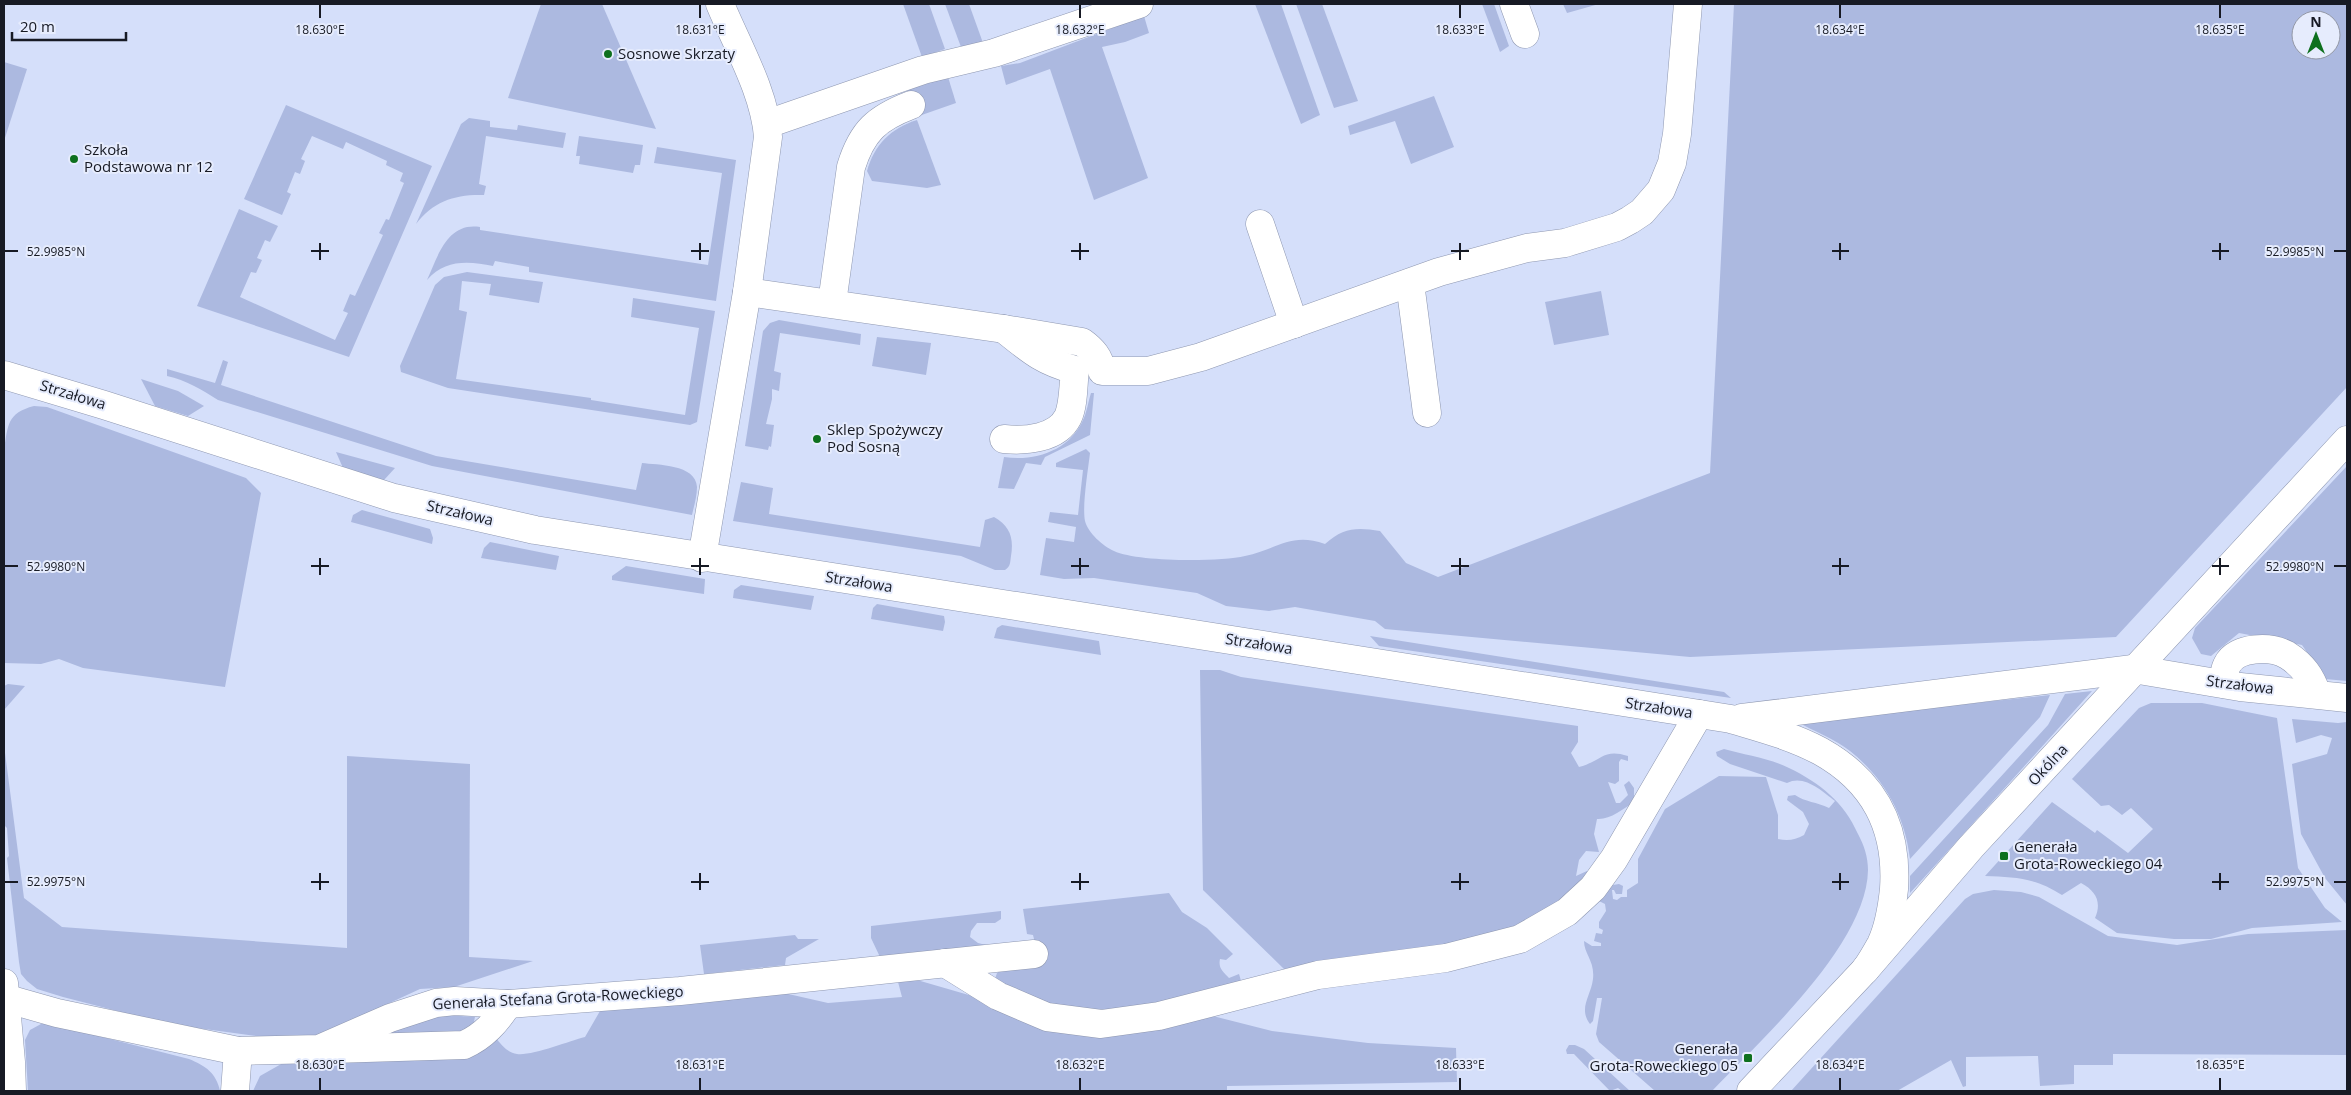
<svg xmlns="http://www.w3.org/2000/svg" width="2351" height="1095" font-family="'Open Sans',sans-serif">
  <rect width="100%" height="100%" fill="#d5dffa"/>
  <!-- green -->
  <g fill="#acb9e0" fill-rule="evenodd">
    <path d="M 541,4 L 602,4 L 656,129 L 508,98 Z"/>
    <path d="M 903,4 L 929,4 L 945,49 L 922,57 Z"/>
    <path d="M 945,4 L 969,4 L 983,43 L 961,47 Z"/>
    <path d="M 1255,4 L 1281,4 L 1320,115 L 1301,124 Z"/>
    <path d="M 1296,4 L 1322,4 L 1358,101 L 1334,108 Z"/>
    <path d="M 1482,4 L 1494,4 L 1509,46 L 1500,52 Z"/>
    <path d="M 1563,4 L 1599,4 L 1567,13 Z"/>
    <path d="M 1734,4 L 2347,4 L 2347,387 L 2116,637 L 1690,657 L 1385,629 L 1375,621 L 1295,607 L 1269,611 L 1226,606 L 1197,593 L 1094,578 L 1064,579 L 1040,575 L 1046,538 L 1074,542 L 1076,527 L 1048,522 L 1050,512 L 1078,515 L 1083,470 L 1056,467 L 1056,463 L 1086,449 L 1090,453 C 1088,470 1082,506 1085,521 C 1088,533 1103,546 1114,551 C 1137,562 1219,562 1245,556 C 1278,549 1291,532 1325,544 C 1343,528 1356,527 1380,531 L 1406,563 L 1438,577 L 1710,473 ZM 2301,20 L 2331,20 L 2331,50 L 2301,50 Z"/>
    <path d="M 1144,16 L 1149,33 L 1125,42 L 1102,47 L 1148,178 L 1094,200 L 1050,69 L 1006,85 L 1001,66 L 1020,63 Z"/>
    <path d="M 4,62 L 27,69 L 4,141 Z"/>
    <path d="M 948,77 L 956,103 L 916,117 L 907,90 Z"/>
    <path d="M 1434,96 L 1454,147 L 1411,164 L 1395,121 L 1350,135 L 1348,126 Z"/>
    <path d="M 286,105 L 432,166 L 349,357 L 197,306 L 239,209 L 278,226 L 270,242 L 265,240 L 257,258 L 262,260 L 256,273 L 251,272 L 240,297 L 335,340 L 348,313 L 343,311 L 350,294 L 355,296 L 383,235 L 379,233 L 386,219 L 389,220 L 404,183 L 400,181 L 403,173 L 386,165 L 387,161 L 346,142 L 343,149 L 312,136 L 301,159 L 305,161 L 300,174 L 295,172 L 287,192 L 291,194 L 282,215 L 244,199 Z"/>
    <path d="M 469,118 L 490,121 L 490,127 L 517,130 L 518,125 L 566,133 L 563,148 L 486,136 L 479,184 L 486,186 L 484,195 C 456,194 433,201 416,224 L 461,124 Z"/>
    <path d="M 917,120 L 941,185 L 927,188 L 872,181 L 867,171 C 874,145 891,128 917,120 Z"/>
    <path d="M 579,136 L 643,145 L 640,165 L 635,165 L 633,173 L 579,164 L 580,156 L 576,156 Z"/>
    <path d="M 657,147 L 736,160 L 716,301 L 529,272 L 529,267 L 495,261 L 493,266 C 469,261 445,259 427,280 C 438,256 447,222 480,227 L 480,230 L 708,265 L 722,173 L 654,163 Z"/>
    <path d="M 467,272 L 543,282 L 539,303 L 489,295 L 491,284 L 462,281 L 459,310 L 467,312 L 456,379 L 591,398 L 591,400 L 685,415 L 699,328 L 631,317 L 633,298 L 715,311 L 697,422 L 690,425 L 448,388 L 401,372 L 400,366 L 435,285 L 444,277 Z"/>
    <path d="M 1601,291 L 1609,335 L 1554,345 L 1545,302 Z"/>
    <path d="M 779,320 L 861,334 L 860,345 L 780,333 L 774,371 L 781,373 L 779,391 L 772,389 L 772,399 L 766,424 L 774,425 L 771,447 L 769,446 L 768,450 L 745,446 L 763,331 L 770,323 Z"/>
    <path d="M 877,337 L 931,343 L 926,375 L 872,366 Z"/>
    <path d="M 223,360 L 228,362 L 221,385 L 436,456 L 636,490 L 642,463 C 657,465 696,464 697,487 C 697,496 694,506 692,515 L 432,466 L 218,400 C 202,390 186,380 167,376 L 167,369 L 215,383 Z"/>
    <path d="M 141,379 L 178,391 L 204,406 L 188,416 L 155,406 Z"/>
    <path d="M 1091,393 L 1094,393 L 1090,435 L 1045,457 L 1041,465 L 1026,463 L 1014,489 L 998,488 L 1004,457 C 1035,462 1070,450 1083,420 C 1087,412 1088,402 1091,393 Z"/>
    <path d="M 34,406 L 47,407 L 246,478 L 261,493 L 225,687 L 83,668 L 59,659 L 41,664 L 4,663 L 4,450 C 8,425 7,413 34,406 Z"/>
    <path d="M 336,452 L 395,468 L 384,480 L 343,468 Z"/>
    <path d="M 2347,466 L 2347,681 L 2325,679 L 2302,645 L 2239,633 L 2211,656 L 2201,654 L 2192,638 L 2195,628 Z"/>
    <path d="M 741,482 L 773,488 L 769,514 L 980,547 L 985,520 L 994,517 C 1010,526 1014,538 1011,556 C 1010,562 1011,566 1005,570 L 995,570 L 961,556 L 733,521 Z"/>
    <path d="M 362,510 L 430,529 L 433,538 L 432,544 L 351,522 L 353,515 Z"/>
    <path d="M 490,542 L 559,556 L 556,570 L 481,558 L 484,548 Z"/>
    <path d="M 626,566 L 705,579 L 704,594 L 612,580 L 612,576 Z"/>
    <path d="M 741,585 L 814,596 L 811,610 L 733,598 L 734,590 Z"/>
    <path d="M 877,604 L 944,616 L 945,622 L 943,631 L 871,619 L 873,608 Z"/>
    <path d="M 1002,625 L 1099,641 L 1101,655 L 994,638 L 997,628 Z"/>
    <path d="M 1370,636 L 1724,692 L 1731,698 L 1379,646 Z"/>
    <path d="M 1200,670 L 1220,670 L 1241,677 L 1578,726 L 1578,742 L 1571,753 L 1579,767 C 1602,761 1603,748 1628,756 L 1628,761 L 1621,759 L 1619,762 L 1619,781 L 1615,784 L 1608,782 L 1616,803 L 1620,803 L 1628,795 L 1624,785 L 1629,781 L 1634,788 L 1634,802 C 1623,809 1610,820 1597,819 L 1594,834 L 1599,852 L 1586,851 L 1579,860 L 1576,876 L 1587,871 L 1589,879 L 1552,915 L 1459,945 L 1284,969 L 1203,890 Z"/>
    <path d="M 8,684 L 25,686 L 4,710 L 4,686 Z"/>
    <path d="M 2092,691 L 1921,881 L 1910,893 L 1910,876 L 2048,725 L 2065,694 Z"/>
    <path d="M 2050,695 L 2040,717 L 1910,859 C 1905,816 1885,779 1850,751 C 1835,739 1814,731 1797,722 Z"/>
    <path d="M 2151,703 L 2202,703 L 2277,718 L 2298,868 L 2325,908 L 2342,922 L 2252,928 L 2211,939 L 2174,939 L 2117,933 L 2095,918 C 2102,902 2096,891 2081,883 L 2062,895 C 2036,878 2015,877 1985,876 L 2052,802 L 2095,833 L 2097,830 L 2128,853 L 2153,829 L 2131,808 L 2122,815 L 2109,805 L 2101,806 L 2072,779 L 2139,708 Z"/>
    <path d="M 2292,719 L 2338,723 L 2347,722 L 2347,905 L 2325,878 L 2301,834 L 2292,764 L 2327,754 L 2332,738 L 2321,735 L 2296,743 Z"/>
    <path d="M 4,745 L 24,898 L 62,927 L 347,948 L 347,756 L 470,764 L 469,957 L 533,961 L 454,987 L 420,989 L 329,1031 L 305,1039 L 271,1038 L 197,1028 L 129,1014 L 63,997 L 37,989 L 27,981 L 21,974 L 19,962 L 7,858 L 9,856 L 7,828 L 4,825 Z"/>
    <path d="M 1724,749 C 1745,755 1769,758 1789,768 C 1820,783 1844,802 1858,834 C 1864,845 1868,857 1868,870 C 1867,944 1761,1040 1712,1091 L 1655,1091 L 1599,1042 L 1596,1034 L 1602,998 L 1597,998 L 1593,1021 L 1590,1024 C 1578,1008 1591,996 1593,979 C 1595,961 1584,954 1584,941 L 1592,946 L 1601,946 L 1601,943 L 1594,941 L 1596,933 L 1602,934 L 1603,930 L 1599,928 L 1599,922 L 1606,911 L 1605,904 L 1599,901 L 1607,886 L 1619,884 L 1623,886 L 1622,894 L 1616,894 L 1614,890 L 1612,890 L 1613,899 L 1617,900 L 1621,897 L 1627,897 L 1627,890 L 1638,883 L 1638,859 L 1665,809 L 1719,776 L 1766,777 L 1778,815 L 1778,839 C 1788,841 1795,840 1804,835 L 1809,824 L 1803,812 L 1787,800 L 1788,796 L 1795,795 C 1805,802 1817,802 1829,808 L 1835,801 C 1822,791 1804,774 1787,783 L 1730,764 L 1717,756 L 1716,752 Z"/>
    <path d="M 1994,890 L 2021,892 L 2039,897 L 2108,936 L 2146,941 L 2177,945 L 2248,934 L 2347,930 L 2347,1055 L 2113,1054 L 2113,1065 L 2074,1065 L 2074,1084 L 2040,1086 L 2038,1056 L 1966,1057 L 1966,1086 L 1963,1087 L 1951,1060 L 1897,1091 L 1791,1091 L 1965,899 L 1973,894 Z"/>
    <path d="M 1169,893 L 1182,912 L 1207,928 L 1233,954 L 1226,960 L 1220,959 C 1218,968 1223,972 1229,978 L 1239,974 L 1242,984 L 1107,1018 L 1048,1013 L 995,979 L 997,973 L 1036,947 L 1033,935 L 1027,934 L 1023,909 Z"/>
    <path d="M 1001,911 L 1001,919 L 995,923 L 977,923 L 971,931 L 970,937 L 978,943 L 990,946 L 880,957 L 871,938 L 871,926 Z"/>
    <path d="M 795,935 L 798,939 L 819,939 L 786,958 L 785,965 L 704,974 L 700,945 Z"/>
    <path d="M 917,980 L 986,1000 L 1007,1009 L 1197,1012 L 1272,1031 L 1368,1043 L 1456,1048 L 1457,1082 L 1227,1086 L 1227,1091 L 253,1091 L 260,1076 L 290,1059 L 496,1038 C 501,1045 508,1053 517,1054 C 532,1056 569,1041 585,1037 L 600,1011 L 784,993 L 828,1003 L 902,997 L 898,982 Z"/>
    <path d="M 446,1015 L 475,1017 L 473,1026 L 469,1033 L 366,1038 L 406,1021 Z"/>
    <path d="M 41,1024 L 51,1024 L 189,1059 C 206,1066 216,1073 220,1091 L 28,1091 L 25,1040 L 30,1030 Z"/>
    <path d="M 1569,1045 L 1575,1045 L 1584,1049 L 1630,1091 L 1622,1091 L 1618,1088 L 1610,1091 L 1574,1054 L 1567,1054 L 1566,1050 Z"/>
  </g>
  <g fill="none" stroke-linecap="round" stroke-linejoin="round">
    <defs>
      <g id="minor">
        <path d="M 1514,4 L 1525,34"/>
        <path d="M 767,124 L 923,70 L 994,53 L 1139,4"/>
        <path d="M 1260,224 L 1294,324"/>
        <path d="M 1410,283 L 1427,413"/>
        <path d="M 747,292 L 1004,329 C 1030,350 1042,361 1075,370 C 1073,384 1074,404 1068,417 C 1057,439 1025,441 1004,439"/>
        <path d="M 832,303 L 851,167 C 862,131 877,118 911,105"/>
        <path d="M 1004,329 L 1082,342 C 1093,350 1099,357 1102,371 L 1148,371 L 1201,357 L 1439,272 L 1527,248 L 1565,243 L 1617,227 L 1630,220 L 1642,212 L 1661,190 L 1672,163 L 1677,134 L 1688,4"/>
        <path d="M 4,375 L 104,405 L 394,498 L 535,530 L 1731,719 C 1761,728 1792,736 1820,751 C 1874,781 1898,827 1894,889 C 1892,908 1889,927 1881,944 C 1876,953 1871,962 1865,970"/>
        <path d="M 702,558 L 747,292 L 768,137 C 765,93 737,45 720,4"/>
        <path d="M 2225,684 C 2224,678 2224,671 2227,665 C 2236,646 2271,646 2287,655 C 2303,665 2311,677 2317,694"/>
        <path d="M 1742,718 L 2133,669 L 2240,687 L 2347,698"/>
        <path d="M 945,963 L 998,996 L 1047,1017 L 1101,1024 L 1159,1016 L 1318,975 L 1446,958 L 1520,939 L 1567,912 L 1593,888 L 1614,859 L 1699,714"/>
        <path d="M 4,983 L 11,1062 L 12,1091"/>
        <path d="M 4,998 L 57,1013 L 238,1051 L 319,1049 L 390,1018 L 436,1003 L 455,1001 L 508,1004 L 680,991 L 1034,954"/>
        <path d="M 333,1049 L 464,1045 C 484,1036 496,1022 508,1004"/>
        <path d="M 235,1091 L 238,1051"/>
        <path d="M 1751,1091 L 1865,970 L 1971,847 L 2347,440"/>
      </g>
    </defs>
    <!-- minor casing -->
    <use href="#minor" stroke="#8e97b0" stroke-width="29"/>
    <!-- minor -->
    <use href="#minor" stroke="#fff" stroke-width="28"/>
  </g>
  <!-- ticks -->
  <path fill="none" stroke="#171a24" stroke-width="2" d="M 320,5 L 320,18M 700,5 L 700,18M 1080,5 L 1080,18M 1460,5 L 1460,18M 1840,5 L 1840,18M 2220,5 L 2220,18M 320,243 L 320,260M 700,243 L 700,260M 1080,243 L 1080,260M 1460,243 L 1460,260M 1840,243 L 1840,260M 2220,243 L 2220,260M 5,251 L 18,251M 311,251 L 329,251M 691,251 L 709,251M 1071,251 L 1089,251M 1451,251 L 1469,251M 1832,251 L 1849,251M 2212,251 L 2229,251M 2334,251 L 2346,251M 320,558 L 320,575M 700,558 L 700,575M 1080,558 L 1080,575M 1460,558 L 1460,575M 1840,558 L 1840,575M 2220,558 L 2220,575M 5,566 L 18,566M 311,566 L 329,566M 691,566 L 709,566M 1071,566 L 1089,566M 1451,566 L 1469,566M 1832,566 L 1849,566M 2212,566 L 2229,566M 2334,566 L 2346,566M 320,873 L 320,890M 700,873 L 700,890M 1080,873 L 1080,890M 1460,873 L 1460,890M 1840,873 L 1840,890M 2220,873 L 2220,890M 5,882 L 18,882M 311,882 L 329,882M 691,882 L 709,882M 1071,882 L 1089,882M 1451,882 L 1469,882M 1832,882 L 1849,882M 2212,882 L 2229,882M 2334,882 L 2346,882M 320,1078 L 320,1090M 700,1078 L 700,1090M 1080,1078 L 1080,1090M 1460,1078 L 1460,1090M 1840,1078 L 1840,1090M 2220,1078 L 2220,1090"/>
  <!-- markers -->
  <g fill="#0e701e" stroke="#e6ecfd" stroke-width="2">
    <circle cx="608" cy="54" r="5"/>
    <circle cx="74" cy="159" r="5"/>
    <circle cx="817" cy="439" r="5"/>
    <rect x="1999" y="851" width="10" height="10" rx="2.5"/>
    <rect x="1743" y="1053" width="10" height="10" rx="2.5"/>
  </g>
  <g text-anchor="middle" stroke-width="4" stroke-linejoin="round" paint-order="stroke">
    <!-- poi labels -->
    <g font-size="15" fill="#171a24" stroke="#e6ecfd" text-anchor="start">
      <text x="618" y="59">Sosnowe Skrzaty</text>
      <text x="84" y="155">Szkoła<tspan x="84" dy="17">Podstawowa nr 12</tspan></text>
      <text x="827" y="435">Sklep Spożywczy<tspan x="827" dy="17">Pod Sosną</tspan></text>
      <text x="2014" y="852">Generała<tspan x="2014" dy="17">Grota-Roweckiego 04</tspan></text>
      <text x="1738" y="1054" text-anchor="end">Generała<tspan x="1738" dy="17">Grota-Roweckiego 05</tspan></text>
    </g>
    <!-- street labels -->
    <g font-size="15" fill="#171a24" stroke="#e6ecfd">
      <text transform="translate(73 395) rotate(17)" y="5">Strzałowa</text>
      <text transform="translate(460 513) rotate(13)" y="5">Strzałowa</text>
      <text transform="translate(859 582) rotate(9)" y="5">Strzałowa</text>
      <text transform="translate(1259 644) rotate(9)" y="5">Strzałowa</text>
      <text transform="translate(2240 685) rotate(7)" y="5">Strzałowa</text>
      <text transform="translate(1659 708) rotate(9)" y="5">Strzałowa</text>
      <text transform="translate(2048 765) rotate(-47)" y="5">Okólna</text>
      <text transform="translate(558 998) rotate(-3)" y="5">Generała Stefana Grota-Roweckiego</text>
    </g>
  </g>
  <g font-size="12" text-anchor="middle" fill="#171a24" stroke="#e6ecfd" stroke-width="4" stroke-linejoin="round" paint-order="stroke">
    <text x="320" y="34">18.630°E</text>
    <text x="700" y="34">18.631°E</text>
    <text x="1080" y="34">18.632°E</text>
    <text x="1460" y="34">18.633°E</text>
    <text x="1840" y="34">18.634°E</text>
    <text x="2220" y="34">18.635°E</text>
    <text x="56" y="256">52.9985°N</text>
    <text x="2295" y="256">52.9985°N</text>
    <text x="56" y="571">52.9980°N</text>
    <text x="2295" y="571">52.9980°N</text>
    <text x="56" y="886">52.9975°N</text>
    <text x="2295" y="886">52.9975°N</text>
    <text x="320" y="1069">18.630°E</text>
    <text x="700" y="1069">18.631°E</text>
    <text x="1080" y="1069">18.632°E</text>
    <text x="1460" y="1069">18.633°E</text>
    <text x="1840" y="1069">18.634°E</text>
    <text x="2220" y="1069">18.635°E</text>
  </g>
  <!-- border -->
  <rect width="2351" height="1095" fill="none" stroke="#171a24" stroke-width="10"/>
  <!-- north arrow -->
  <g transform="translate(2316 35)"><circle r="24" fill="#e6ecfd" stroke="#9398a6"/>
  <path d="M0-4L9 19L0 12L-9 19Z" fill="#0e701e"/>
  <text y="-8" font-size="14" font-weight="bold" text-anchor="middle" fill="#171a24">N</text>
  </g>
  <!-- scale -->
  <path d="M12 32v8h114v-8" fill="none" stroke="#171a24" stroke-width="2.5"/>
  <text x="20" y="32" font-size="15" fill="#171a24" stroke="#e6ecfd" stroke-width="4" paint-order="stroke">20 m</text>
</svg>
